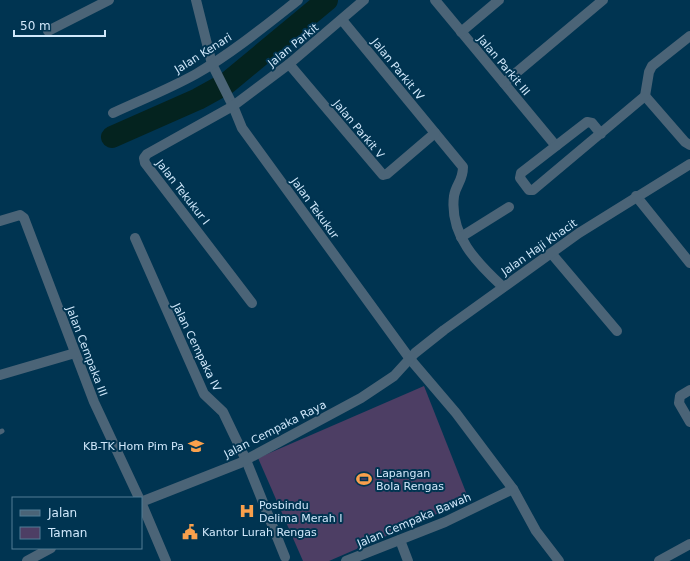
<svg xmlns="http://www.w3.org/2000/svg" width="690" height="561" font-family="'DejaVu Sans',sans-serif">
  <rect width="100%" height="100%" fill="#003451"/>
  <!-- green -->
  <path fill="#4d3e64" d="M 424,386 L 469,500 L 329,561 L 303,561 L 258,458 Z"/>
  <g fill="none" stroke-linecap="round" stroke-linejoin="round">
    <!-- river -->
    <path stroke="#04231f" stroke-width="22" d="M 112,137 L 198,99 L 227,83 L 327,0"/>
    <!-- service -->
    <path stroke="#4b6477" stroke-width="5" d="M 0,432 L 2,431"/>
    <!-- minor -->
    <g stroke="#4b6477" stroke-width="10">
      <path d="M 196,0 L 212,64 L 233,106 L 242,128 L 410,359 L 456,413 L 513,489 L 536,531 L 559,561"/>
      <path d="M 435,0 L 556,146"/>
      <path d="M 342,20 L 463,167 C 463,181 456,184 454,196 C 449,235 477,263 503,287"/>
      <path d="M 48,31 L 109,0"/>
      <path d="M 461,32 L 499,0"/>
      <path d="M 289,64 L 383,175 L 387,174 L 435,133"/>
      <path d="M 504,83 L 603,0"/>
      <path d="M 645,96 L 685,142 L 690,145"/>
      <path d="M 113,113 C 141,100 169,89 196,74 C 232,53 265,26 298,0"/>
      <path d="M 601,134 L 592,123 L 587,122 L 521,173 L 520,178 L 529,190 L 533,190 L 645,96 L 649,72 L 652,66 L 690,36"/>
      <path d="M 636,196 L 690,263"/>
      <path d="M 0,221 L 20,215 L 24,218 L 94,402 L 139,498"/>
      <path d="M 461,237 L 509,207"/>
      <path d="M 135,238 L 204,394 L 223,412 L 246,460 L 285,557"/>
      <path d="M 551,253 L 617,331"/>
      <path d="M 252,303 L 145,163 L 144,158 L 147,154 L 233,106 L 289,64 L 364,0"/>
      <path d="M 0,375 L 75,353"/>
      <path d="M 690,390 L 680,396 L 679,403 L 690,422"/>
      <path d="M 400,540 L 408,561"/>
      <path d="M 27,561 L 51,548"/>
      <path d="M 166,561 L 141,502 L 240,463 L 361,398 L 394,376 L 415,353 L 444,330 L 579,233 L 690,164"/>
      <path d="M 346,561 L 445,522 L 513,489"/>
      <path d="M 659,561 L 690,544"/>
    </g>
  </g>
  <!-- icons -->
  <defs>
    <symbol id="school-bare" viewBox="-9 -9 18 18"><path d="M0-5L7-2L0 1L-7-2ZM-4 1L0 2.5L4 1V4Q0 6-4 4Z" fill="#f9a04c" stroke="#003451" stroke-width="2.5" paint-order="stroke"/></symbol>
    <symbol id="stadium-bare" viewBox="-9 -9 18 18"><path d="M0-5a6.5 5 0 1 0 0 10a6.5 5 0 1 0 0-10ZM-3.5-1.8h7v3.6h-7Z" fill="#f9a04c" stroke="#003451" stroke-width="2.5" paint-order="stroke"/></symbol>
    <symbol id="hospital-bare" viewBox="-9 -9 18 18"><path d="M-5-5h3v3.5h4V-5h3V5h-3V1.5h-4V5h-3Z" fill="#f9a04c" stroke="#003451" stroke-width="2.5" paint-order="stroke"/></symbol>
    <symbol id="civic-bare" viewBox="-9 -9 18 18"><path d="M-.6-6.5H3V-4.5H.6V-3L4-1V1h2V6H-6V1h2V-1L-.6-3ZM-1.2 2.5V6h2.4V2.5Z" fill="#f9a04c" stroke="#003451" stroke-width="2.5" paint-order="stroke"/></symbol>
  </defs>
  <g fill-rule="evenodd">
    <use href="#school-bare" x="185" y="435" width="22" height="22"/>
    <use href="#stadium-bare" x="353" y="468" width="22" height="22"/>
    <use href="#hospital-bare" x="236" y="500" width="22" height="22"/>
    <use href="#civic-bare" x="179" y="521" width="22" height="22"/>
  </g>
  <g text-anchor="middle" stroke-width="4" stroke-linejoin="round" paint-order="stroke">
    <!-- street labels -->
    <g font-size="11" fill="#d0e8fb" stroke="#003451">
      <text transform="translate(293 45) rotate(-39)" y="4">Jalan Parkit</text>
      <text transform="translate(203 53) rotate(-32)" y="4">Jalan Kenari</text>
      <text transform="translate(504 65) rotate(50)" y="4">Jalan Parkit III</text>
      <text transform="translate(398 69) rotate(51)" y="4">Jalan Parkit IV</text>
      <text transform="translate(359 129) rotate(50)" y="4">Jalan Parkit V</text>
      <text transform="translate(183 192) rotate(52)" y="4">Jalan Tekukur I</text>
      <text transform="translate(315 208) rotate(54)" y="4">Jalan Tekukur</text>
      <text transform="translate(539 247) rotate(-35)" y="4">Jalan Haji Khacit</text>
      <text transform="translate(197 347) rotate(64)" y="4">Jalan Cempaka IV</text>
      <text transform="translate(87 351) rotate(69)" y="4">Jalan Cempaka III</text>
      <text transform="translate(275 429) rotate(-27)" y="4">Jalan Cempaka Raya</text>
      <text transform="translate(414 520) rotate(-23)" y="4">Jalan Cempaka Bawah</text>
    </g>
    <!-- poi labels -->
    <g font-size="11" fill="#d0e8fb" stroke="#003451" text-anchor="start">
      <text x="184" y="450" text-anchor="end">KB-TK Hom Pim Pa</text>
      <text x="376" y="477">Lapangan<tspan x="376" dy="13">Bola Rengas</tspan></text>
      <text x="259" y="509">Posbindu<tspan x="259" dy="13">Delima Merah I</tspan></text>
      <text x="202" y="536">Kantor Lurah Rengas</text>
    </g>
  </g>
  <!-- legend -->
  <rect x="12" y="497" width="130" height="52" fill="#003451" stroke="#537c95"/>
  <rect x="20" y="510" width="20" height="6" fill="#4b6477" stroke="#537c95"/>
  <text x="48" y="517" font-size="12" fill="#d0e8fb">Jalan</text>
  <rect x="20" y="527" width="20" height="12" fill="#4d3e64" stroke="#537c95"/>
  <text x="48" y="537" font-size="12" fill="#d0e8fb">Taman</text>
  <!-- scale -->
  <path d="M14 30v6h91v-6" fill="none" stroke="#d0e8fb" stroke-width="2"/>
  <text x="20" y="30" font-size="12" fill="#d0e8fb" stroke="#003451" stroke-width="3" paint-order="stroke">50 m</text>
</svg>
